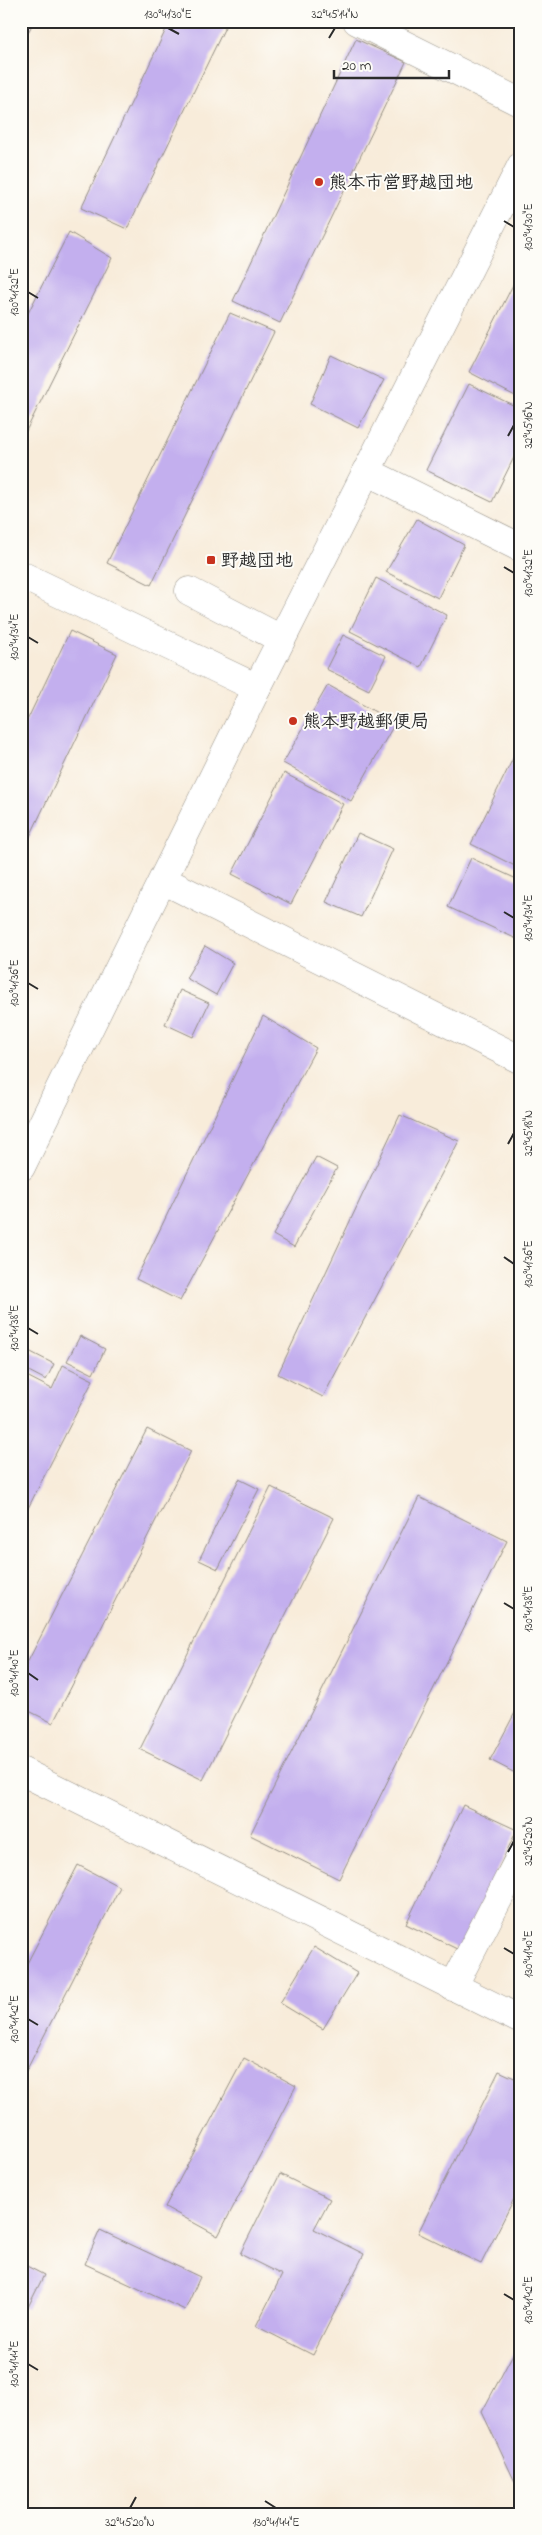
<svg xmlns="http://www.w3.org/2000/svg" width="542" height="2535" font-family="'Indie Flower','Klee One',sans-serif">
  <rect width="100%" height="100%" fill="#fdfcf7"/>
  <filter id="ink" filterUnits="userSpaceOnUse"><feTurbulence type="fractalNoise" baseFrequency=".02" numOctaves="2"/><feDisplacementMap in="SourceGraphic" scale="10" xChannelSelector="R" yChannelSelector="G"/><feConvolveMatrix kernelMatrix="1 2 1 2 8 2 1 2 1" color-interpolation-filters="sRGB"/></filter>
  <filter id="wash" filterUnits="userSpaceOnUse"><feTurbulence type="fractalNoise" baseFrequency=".0096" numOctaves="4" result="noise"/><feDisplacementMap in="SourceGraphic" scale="20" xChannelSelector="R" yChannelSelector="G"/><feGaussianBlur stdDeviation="1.12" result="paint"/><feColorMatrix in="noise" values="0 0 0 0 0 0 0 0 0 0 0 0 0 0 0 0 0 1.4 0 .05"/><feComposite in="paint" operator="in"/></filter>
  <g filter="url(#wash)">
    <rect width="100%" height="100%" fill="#f8ecda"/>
    <g id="blocks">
      <!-- building -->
      <g fill="#c3afee">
        <path d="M 21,21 L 34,21 L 21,46 Z"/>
        <path d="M 170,21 L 228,21 L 127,229 L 81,208 Z"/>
        <path d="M 356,39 L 406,62 L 280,323 L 233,301 Z"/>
        <path d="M 69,232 L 112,258 L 21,441 L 21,327 Z"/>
        <path d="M 521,269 L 521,399 L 469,372 Z"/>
        <path d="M 230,313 L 274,332 L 151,585 L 107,563 Z"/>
        <path d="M 331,355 L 384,380 L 358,428 L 310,404 Z"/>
        <path d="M 469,384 L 521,409 L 521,443 L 492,502 L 426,470 Z"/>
        <path d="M 417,519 L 464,545 L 438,598 L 386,572 Z"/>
        <path d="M 376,578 L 447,615 L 421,667 L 350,631 Z"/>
        <path d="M 70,631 L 117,654 L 21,855 L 21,733 Z"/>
        <path d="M 343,635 L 386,656 L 369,690 L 326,669 Z"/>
        <path d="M 328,685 L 395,723 L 351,801 L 283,763 Z"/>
        <path d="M 521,742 L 521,869 L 471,844 Z"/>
        <path d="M 284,773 L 343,804 L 291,904 L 232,874 Z"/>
        <path d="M 358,833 L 393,849 L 361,917 L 326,902 Z"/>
        <path d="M 471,858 L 521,881 L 521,941 L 448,907 Z"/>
        <path d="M 205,946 L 233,963 L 216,995 L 186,978 Z"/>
        <path d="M 180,990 L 209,1003 L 193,1037 L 165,1024 Z"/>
        <path d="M 263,1016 L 316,1048 L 180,1301 L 136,1279 Z"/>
        <path d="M 400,1115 L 459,1141 L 323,1397 L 278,1374 Z"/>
        <path d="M 316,1157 L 337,1168 L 294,1247 L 273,1235 Z"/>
        <path d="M 80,1336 L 105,1349 L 93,1374 L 67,1361 Z"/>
        <path d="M 25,1349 L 54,1364 L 46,1380 L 21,1367 L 21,1357 Z"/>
        <path d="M 63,1365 L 93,1380 L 21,1522 L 21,1373 L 52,1389 Z"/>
        <path d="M 147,1429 L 191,1451 L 53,1723 L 21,1707 L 21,1675 Z"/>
        <path d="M 239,1479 L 259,1489 L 218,1569 L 199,1560 Z"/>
        <path d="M 271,1487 L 334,1518 L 203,1780 L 140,1749 Z"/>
        <path d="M 419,1497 L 507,1541 L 339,1879 L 250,1835 Z"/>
        <path d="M 519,1705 L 521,1705 L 521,1776 L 490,1760 Z"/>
        <path d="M 463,1805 L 517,1830 L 459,1950 L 406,1924 Z"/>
        <path d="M 78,1865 L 120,1887 L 21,2081 L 21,1975 Z"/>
        <path d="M 314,1947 L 357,1973 L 323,2029 L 280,2003 Z"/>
        <path d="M 244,2058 L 296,2086 L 218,2236 L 165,2207 Z"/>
        <path d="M 499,2071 L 521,2081 L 521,2185 L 481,2264 L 418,2233 Z"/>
        <path d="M 280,2174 L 330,2199 L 314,2229 L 364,2254 L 313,2355 L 256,2326 L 282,2275 L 240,2254 Z"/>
        <path d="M 100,2230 L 200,2277 L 185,2310 L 85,2264 Z"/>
        <path d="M 21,2263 L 44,2275 L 27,2309 L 21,2306 Z"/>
        <path d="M 521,2339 L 521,2479 L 517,2486 L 482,2412 Z"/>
      </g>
    </g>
  </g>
  <g filter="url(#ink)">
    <use href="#blocks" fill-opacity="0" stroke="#928c82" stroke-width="1"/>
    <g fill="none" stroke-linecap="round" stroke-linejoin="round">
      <defs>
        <g id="minor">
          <path d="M 357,21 L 521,103"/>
          <path d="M 366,471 L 521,548"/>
          <path d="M 21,575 L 257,688"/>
          <path d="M 189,591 L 281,639"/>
          <path d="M 163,880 L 521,1060"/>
          <path d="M 21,1167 L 257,688 L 521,166"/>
          <path d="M 21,1771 L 521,2020"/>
          <path d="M 453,1987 L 521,1855"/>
        </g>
      </defs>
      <!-- minor casing -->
      <use href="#minor" stroke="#928c82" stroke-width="29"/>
      <!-- minor -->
      <use href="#minor" stroke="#fff" stroke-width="28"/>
    </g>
  </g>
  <!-- ticks -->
  <path fill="none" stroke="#2b2b2b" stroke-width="2" d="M 168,28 L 179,34M 329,38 L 335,28M 504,221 L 514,227M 28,292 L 38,298M 508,436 L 514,425M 504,567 L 514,573M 28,637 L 38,643M 504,912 L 514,918M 28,983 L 38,989M 508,1144 L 514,1133M 504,1257 L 514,1264M 28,1328 L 38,1334M 504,1603 L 514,1609M 28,1673 L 38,1680M 508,1852 L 514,1841M 504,1948 L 514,1954M 28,2019 L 38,2025M 504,2294 L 514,2300M 28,2364 L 38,2370M 265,2501 L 276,2508M 130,2508 L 136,2497"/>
  <!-- markers -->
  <g fill="#c8321e" stroke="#fdfcf7" stroke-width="2">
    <circle cx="319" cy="182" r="5"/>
    <rect x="206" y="555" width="10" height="10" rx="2.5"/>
    <circle cx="293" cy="721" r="5"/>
  </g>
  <g text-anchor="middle" stroke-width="4" stroke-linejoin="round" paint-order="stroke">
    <!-- poi labels -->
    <g font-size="18" font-weight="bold" fill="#2b2b2b" stroke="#fdfcf7" text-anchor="start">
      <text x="329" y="188">熊本市営野越団地</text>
      <text x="221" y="566">野越団地</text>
      <text x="303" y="727">熊本野越郵便局</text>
    </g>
  </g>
  <!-- margin -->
  <rect width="542" height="2535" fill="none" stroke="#fdfcf7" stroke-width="55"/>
  <!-- scale -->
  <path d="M334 70v8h115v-8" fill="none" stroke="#2b2b2b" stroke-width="2.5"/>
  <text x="342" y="70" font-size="15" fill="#2b2b2b" stroke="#fdfcf7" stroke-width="4" paint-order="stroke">20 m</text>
  <rect x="28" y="28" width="486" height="2480" fill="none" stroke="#2b2b2b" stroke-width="2"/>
  <g font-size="12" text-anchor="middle" fill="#2b2b2b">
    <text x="168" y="18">130°41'30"E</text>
    <text x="335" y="18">32°45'14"N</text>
    <text transform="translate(528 227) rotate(-90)" y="4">130°41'30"E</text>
    <text transform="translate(14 292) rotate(-90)" y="4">130°41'32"E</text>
    <text transform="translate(528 425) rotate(-90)" y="4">32°45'16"N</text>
    <text transform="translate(528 573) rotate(-90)" y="4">130°41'32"E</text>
    <text transform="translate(14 637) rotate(-90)" y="4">130°41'34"E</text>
    <text transform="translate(528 918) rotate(-90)" y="4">130°41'34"E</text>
    <text transform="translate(14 983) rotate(-90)" y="4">130°41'36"E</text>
    <text transform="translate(528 1133) rotate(-90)" y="4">32°45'18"N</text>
    <text transform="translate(528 1264) rotate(-90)" y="4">130°41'36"E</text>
    <text transform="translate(14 1328) rotate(-90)" y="4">130°41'38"E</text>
    <text transform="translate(528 1609) rotate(-90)" y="4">130°41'38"E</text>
    <text transform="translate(14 1673) rotate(-90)" y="4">130°41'40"E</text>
    <text transform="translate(528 1841) rotate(-90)" y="4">32°45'20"N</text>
    <text transform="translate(528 1954) rotate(-90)" y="4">130°41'40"E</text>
    <text transform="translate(14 2019) rotate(-90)" y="4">130°41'42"E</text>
    <text transform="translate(528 2300) rotate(-90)" y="4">130°41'42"E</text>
    <text transform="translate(14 2364) rotate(-90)" y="4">130°41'44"E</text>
    <text x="130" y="2526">32°45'20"N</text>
    <text x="276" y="2526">130°41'44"E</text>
  </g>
</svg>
